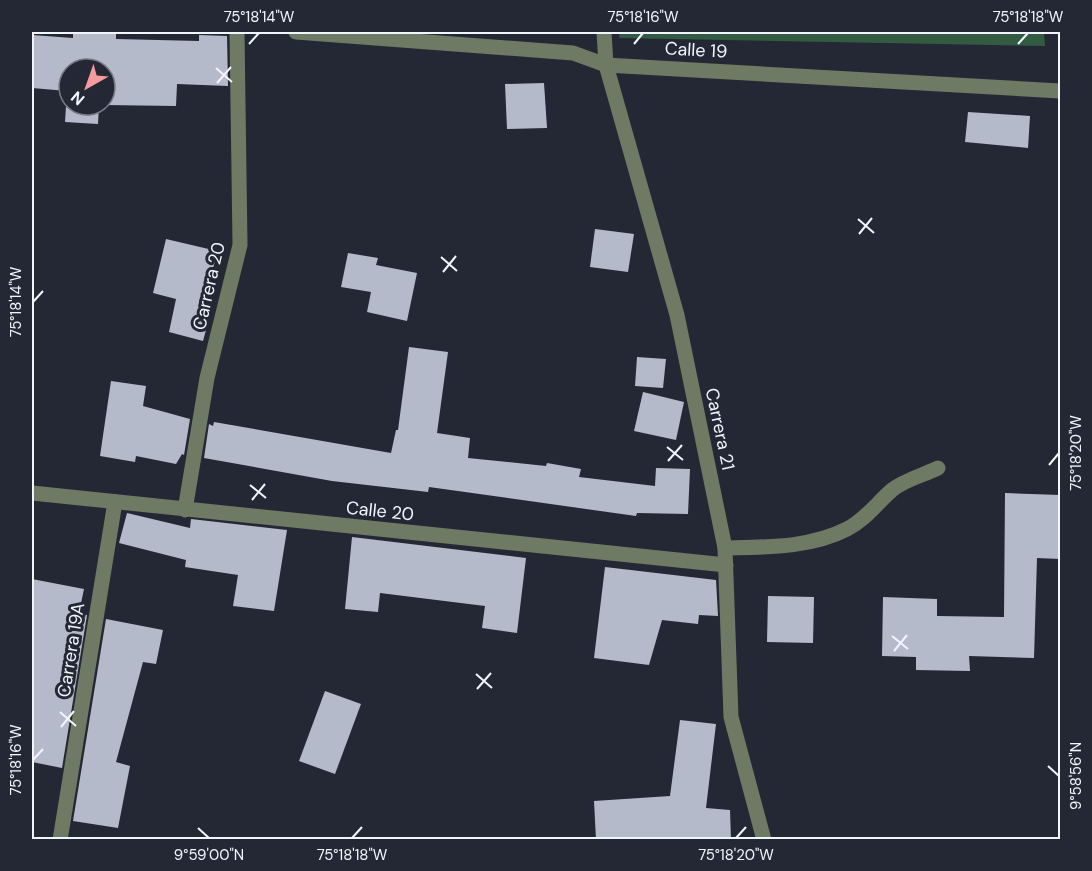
<svg xmlns="http://www.w3.org/2000/svg" width="1092" height="871" font-family="'DM Sans',sans-serif">
  <rect width="100%" height="100%" fill="#242835"/>
  <!-- green -->
  <path fill="#325b41" d="M 620,32 L 1044,32 L 1045,46 L 619,38 Z"/>
  <!-- building -->
  <g fill="#b5bacb">
    <path d="M 73,32 L 116,34 L 116,39 L 199,41 L 199,35 L 227,36 L 228,86 L 177,84 L 176,106 L 105,105 L 105,69 L 69,69 L 69,105 L 99,105 L 98,124 L 65,122 L 67,91 L 32,88 L 32,35 L 73,38 Z"/>
    <path d="M 544,83 L 547,128 L 507,129 L 505,84 Z"/>
    <path d="M 968,112 L 1030,116 L 1028,148 L 965,142 Z"/>
    <path d="M 595,229 L 634,234 L 628,272 L 590,267 Z"/>
    <path d="M 166,239 L 217,251 L 205,306 L 212,308 L 203,341 L 169,332 L 176,299 L 153,293 Z"/>
    <path d="M 348,253 L 378,258 L 376,265 L 417,273 L 407,321 L 367,312 L 371,292 L 341,287 Z"/>
    <path d="M 409,347 L 448,352 L 437,433 L 470,438 L 468,458 L 546,466 L 547,463 L 581,469 L 579,477 L 655,486 L 656,468 L 690,469 L 688,514 L 637,513 L 636,516 L 429,487 L 428,492 L 332,481 L 204,458 L 209,424 L 213,426 L 214,422 L 391,453 L 396,430 L 398,430 Z"/>
    <path d="M 637,357 L 666,359 L 663,388 L 635,386 Z"/>
    <path d="M 111,381 L 146,386 L 143,406 L 190,419 L 184,455 L 182,454 L 176,464 L 136,456 L 135,462 L 100,456 Z"/>
    <path d="M 643,392 L 684,402 L 676,440 L 634,431 Z"/>
    <path d="M 1005,493 L 1060,495 L 1060,559 L 1037,558 L 1034,658 L 969,656 L 970,671 L 916,670 L 916,657 L 882,656 L 883,597 L 937,599 L 937,616 L 1004,617 Z"/>
    <path d="M 127,513 L 190,528 L 191,519 L 287,530 L 274,611 L 233,606 L 238,575 L 185,567 L 186,560 L 119,543 Z"/>
    <path d="M 352,537 L 526,558 L 517,633 L 482,628 L 485,606 L 380,593 L 378,612 L 345,609 Z"/>
    <path d="M 605,567 L 716,580 L 718,616 L 699,615 L 698,624 L 662,620 L 649,665 L 594,658 Z"/>
    <path d="M 32,579 L 84,589 L 79,613 L 87,615 L 62,768 L 32,762 Z"/>
    <path d="M 768,596 L 814,597 L 813,643 L 767,642 Z"/>
    <path d="M 106,619 L 163,630 L 156,664 L 143,662 L 116,762 L 130,766 L 118,828 L 73,821 Z"/>
    <path d="M 325,691 L 361,704 L 335,774 L 299,761 Z"/>
    <path d="M 680,720 L 716,724 L 706,808 L 730,810 L 731,840 L 596,840 L 594,801 L 670,796 Z"/>
  </g>
  <g fill="none" stroke-linecap="round" stroke-linejoin="round">
    <!-- minor -->
    <g stroke="#6e7a63" stroke-width="15">
      <path d="M 296,32 L 573,53 L 606,65 L 1060,91"/>
      <path d="M 604,32 L 606,65 L 677,315 L 725,548 L 731,717 L 764,840"/>
      <path d="M 32,493 L 726,565"/>
      <path d="M 185,510 L 207,378 L 240,245 L 237,32"/>
      <path d="M 725,548 C 766,547 810,548 847,529 C 865,520 877,503 892,490 C 904,480 924,475 938,468"/>
      <path d="M 60,840 L 115,502"/>
    </g>
  </g>
  <!-- ticks -->
  <path fill="none" stroke="#f2f5fe" stroke-width="2" d="M 249,44 L 259,33M 634,44 L 643,33M 1018,44 L 1028,33M 216,68 L 232,82M 217,83 L 231,67M 858,219 L 874,233M 859,234 L 872,218M 441,257 L 457,271M 443,272 L 456,256M 33,302 L 43,291M 667,447 L 683,460M 668,461 L 682,445M 1049,465 L 1059,453M 250,485 L 266,498M 252,500 L 265,484M 892,636 L 908,649M 894,651 L 907,635M 476,674 L 492,688M 477,689 L 491,673M 60,712 L 76,726M 61,727 L 74,711M 33,760 L 43,749M 1048,766 L 1059,776M 198,828 L 209,838M 352,838 L 362,827M 736,838 L 746,827"/>
  <g text-anchor="middle" stroke-width="6" stroke-linejoin="round" paint-order="stroke">
    <!-- street labels -->
    <g font-size="18" fill="#f2f5fe" stroke="#242835">
      <text transform="translate(696 50) rotate(3)" y="6">Calle 19</text>
      <text transform="translate(209 286) rotate(-77)" y="6">Carrera 20</text>
      <text transform="translate(720 429) rotate(78)" y="6">Carrera 21</text>
      <text transform="translate(380 511) rotate(6)" y="6">Calle 20</text>
      <text transform="translate(71 650) rotate(-81)" y="6">Carrera 19A</text>
    </g>
  </g>
  <!-- border -->
  <rect width="1092" height="871" fill="none" stroke="#242835" stroke-width="66"/>
  <!-- north arrow -->
  <g transform="translate(87 87) rotate(220)"><circle r="28" fill="#242835" stroke="#767a85" stroke-width="1.5"/>
  <path d="M0-4.5L10 22L0 15L-10 22Z" fill="#f59b9e"/>
  <text y="-9" font-size="16" font-weight="bold" text-anchor="middle" fill="#f2f5fe">N</text>
  </g>
  <rect x="33" y="33" width="1026" height="805" fill="none" stroke="#f2f5fe" stroke-width="2"/>
  <g font-size="15" text-anchor="middle" fill="#f2f5fe">
    <text x="259" y="22">75°18'14"W</text>
    <text x="643" y="22">75°18'16"W</text>
    <text x="1028" y="22">75°18'18"W</text>
    <text transform="translate(16 302) rotate(-90)" y="5">75°18'14"W</text>
    <text transform="translate(1076 453) rotate(-90)" y="5">75°18'20"W</text>
    <text transform="translate(16 760) rotate(-90)" y="5">75°18'16"W</text>
    <text transform="translate(1076 776) rotate(-90)" y="5">9°58'56"N</text>
    <text x="209" y="860">9°59'00"N</text>
    <text x="352" y="860">75°18'18"W</text>
    <text x="736" y="860">75°18'20"W</text>
  </g>
</svg>
